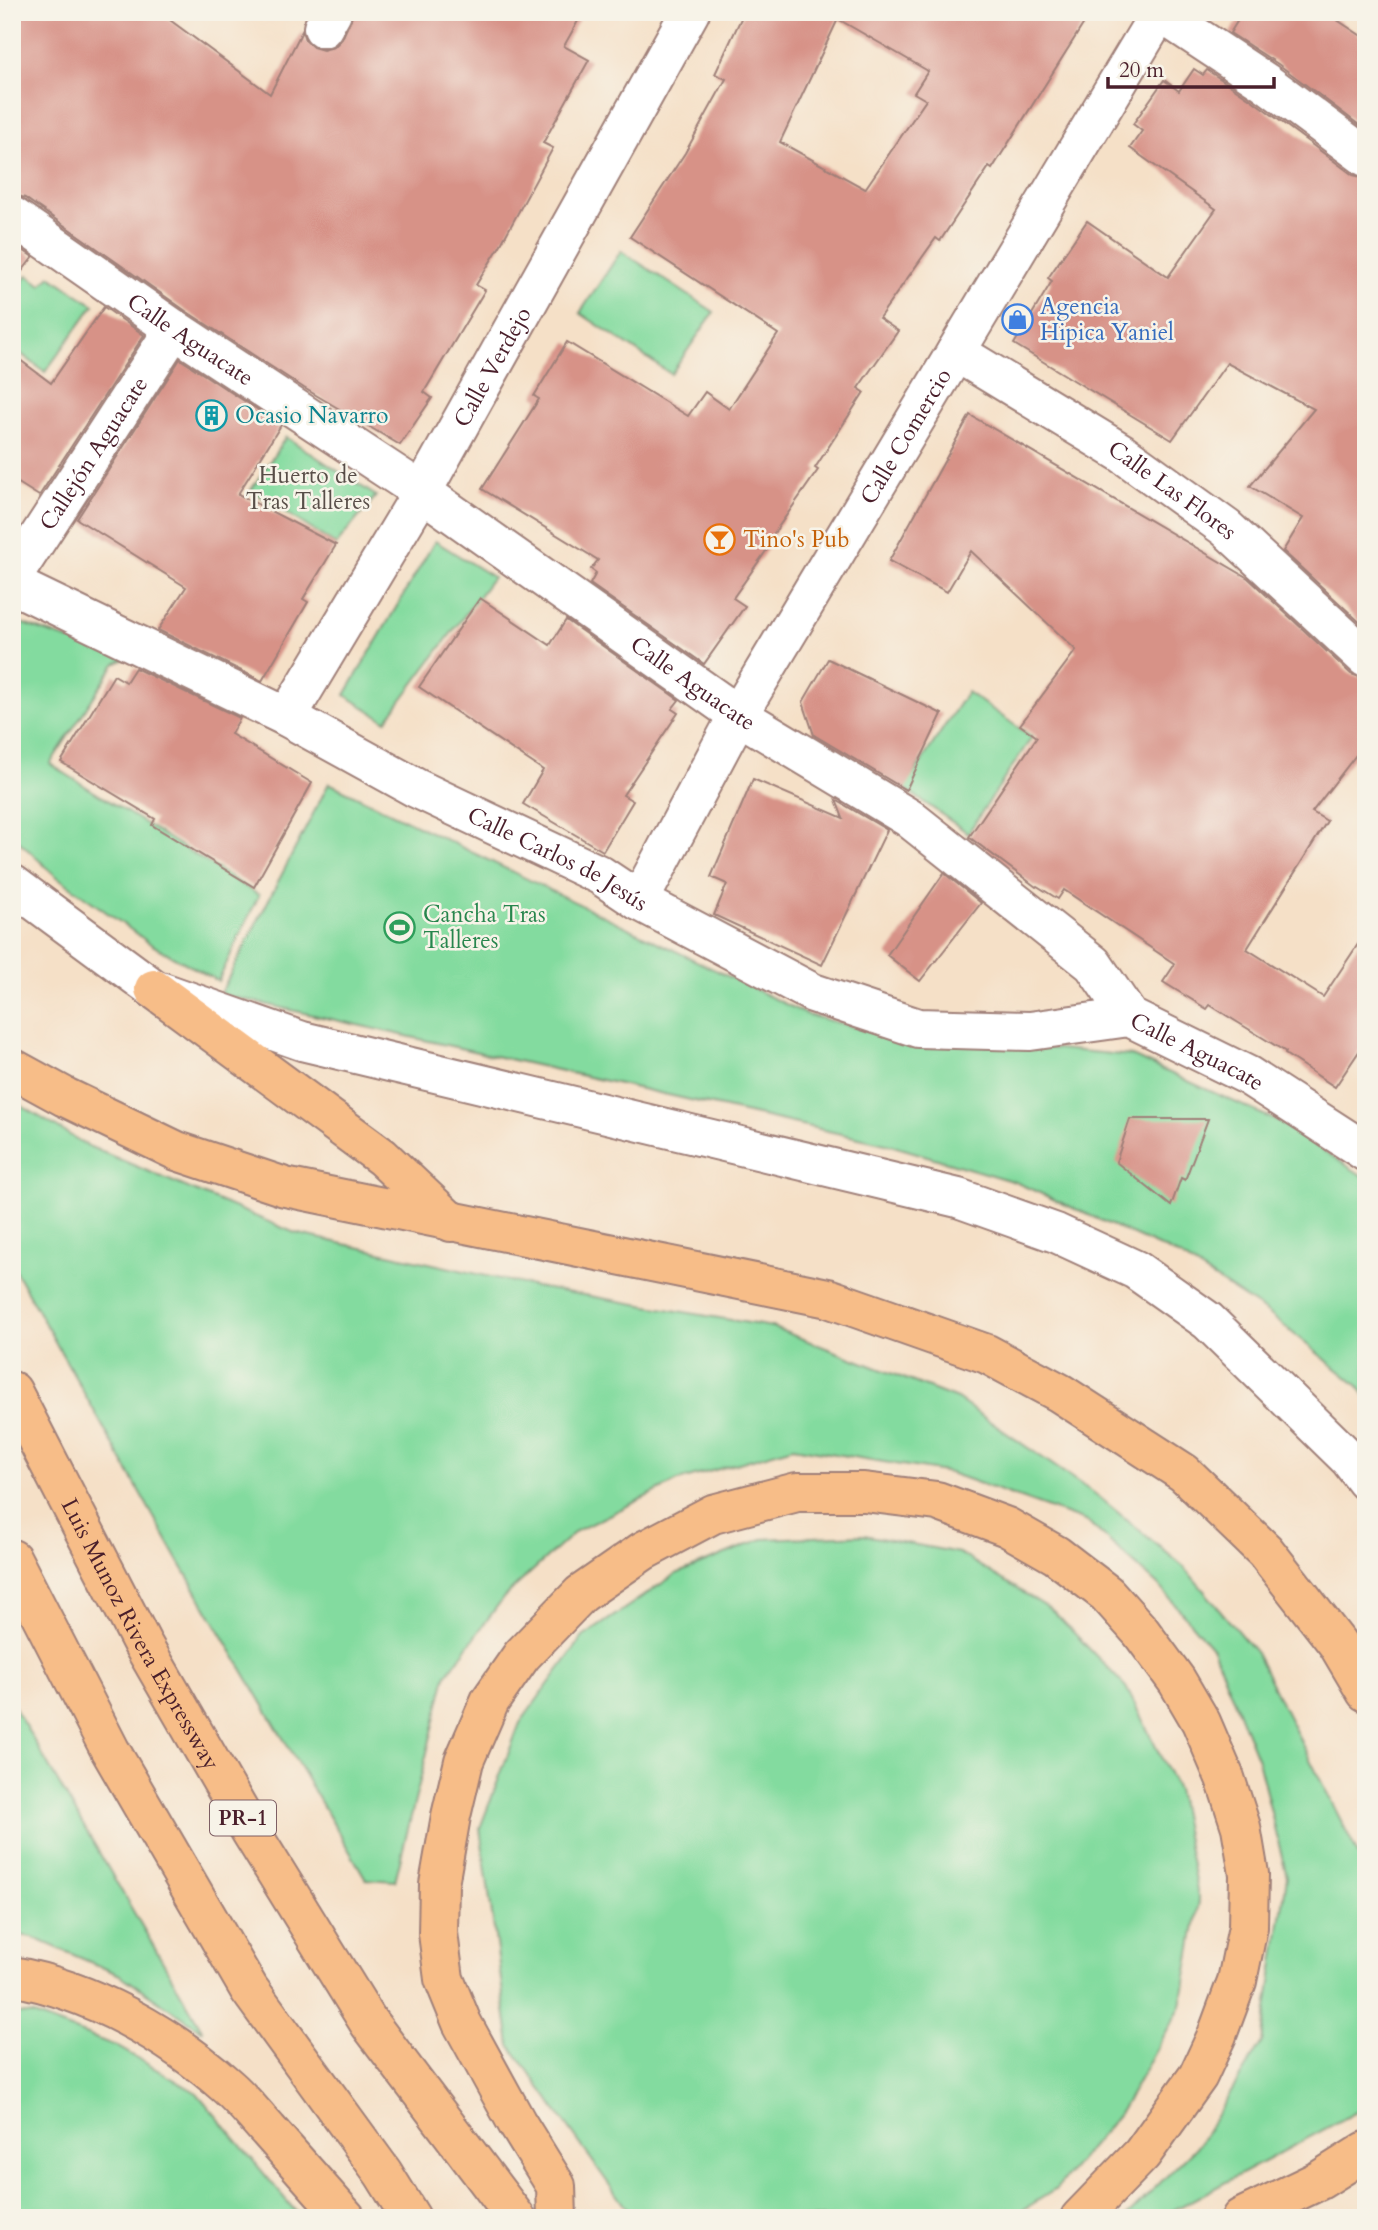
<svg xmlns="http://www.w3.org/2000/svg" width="1378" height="2230" font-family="Cardo,serif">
  <rect width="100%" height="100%" fill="#f7f3e8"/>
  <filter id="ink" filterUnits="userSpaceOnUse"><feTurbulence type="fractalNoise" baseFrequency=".0143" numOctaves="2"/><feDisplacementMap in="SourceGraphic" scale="14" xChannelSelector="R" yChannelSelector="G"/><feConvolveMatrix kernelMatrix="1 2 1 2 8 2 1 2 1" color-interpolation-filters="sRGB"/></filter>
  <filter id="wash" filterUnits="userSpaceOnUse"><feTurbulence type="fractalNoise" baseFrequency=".00686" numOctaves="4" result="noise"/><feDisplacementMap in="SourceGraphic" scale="28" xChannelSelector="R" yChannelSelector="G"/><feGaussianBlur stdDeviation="1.57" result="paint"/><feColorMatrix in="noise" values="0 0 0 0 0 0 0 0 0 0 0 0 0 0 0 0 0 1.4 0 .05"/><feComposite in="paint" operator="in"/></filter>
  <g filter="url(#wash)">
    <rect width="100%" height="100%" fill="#f5e0c7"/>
    <!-- green -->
    <g fill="#83db9f" stroke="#667d65" stroke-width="2">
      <path d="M 621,251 L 714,312 L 671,374 L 580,313 Z"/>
      <path d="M 28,275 L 41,285 L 50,276 L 94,305 L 45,372 L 12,347 L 12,294 Z"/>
      <path d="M 286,437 L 376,496 L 336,545 L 251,490 Z"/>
      <path d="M 435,541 L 493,577 L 386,721 L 345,695 Z"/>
      <path d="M 12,620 L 125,659 L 115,664 L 50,764 L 259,895 L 218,981 L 152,945 L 56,876 L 12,835 Z"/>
      <path d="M 967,692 L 1032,737 L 968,833 L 904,788 Z"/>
      <path d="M 329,783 L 808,1015 L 871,1031 L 1132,1056 L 1277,1121 L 1366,1178 L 1366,1397 L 1358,1386 L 1268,1313 L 1180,1256 L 1015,1182 L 890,1145 L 220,994 Z"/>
      <path d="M 12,1100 L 88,1146 L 295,1233 L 536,1287 L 772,1327 L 957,1399 L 1098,1496 L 1184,1567 L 1256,1653 L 1366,1870 L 1366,2107 L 1159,2218 L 1125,2218 L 1199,2144 L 1262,2042 L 1287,1877 L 1258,1760 L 1213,1649 L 1159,1586 L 1088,1522 L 950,1473 L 793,1447 L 678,1481 L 576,1531 L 504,1597 L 446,1676 L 395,1881 L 366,1879 L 178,1560 L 12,1265 Z"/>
      <path d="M 864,1535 L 959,1553 L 1053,1611 L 1126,1687 L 1177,1789 L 1199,1901 L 1181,2006 L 1121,2111 L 1056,2189 L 1010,2218 L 633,2218 L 510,2045 L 480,1828 L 520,1723 L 583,1637 L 676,1574 L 762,1539 Z"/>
      <path d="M 12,1703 L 203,2031 L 120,1975 L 32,1937 L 12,1934 Z"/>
      <path d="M 12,2013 L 34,2015 L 116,2046 L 197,2093 L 301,2218 L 12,2218 Z"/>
    </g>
    <g id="blocks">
      <!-- building -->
      <g fill="#d79287" fill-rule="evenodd">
        <path d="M 12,12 L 159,12 L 270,94 L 302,31 L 305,40 L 313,47 L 323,50 L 334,47 L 342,39 L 354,12 L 583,12 L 564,46 L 589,60 L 543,143 L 553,148 L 500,246 L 476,285 L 485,290 L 424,392 L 432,398 L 400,445 L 304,388 L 186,311 L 25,198 L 12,194 Z"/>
        <path d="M 744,12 L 1091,12 L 992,169 L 989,167 L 940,241 L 936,238 L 879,318 L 898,331 L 858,388 L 864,392 L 815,468 L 818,470 L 770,539 L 773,541 L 733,598 L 745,606 L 704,664 L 590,584 L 596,573 L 591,569 L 598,560 L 482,489 L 539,399 L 534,396 L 567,342 L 688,416 L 705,392 L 729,409 L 778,334 L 630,237 L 685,153 L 726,79 L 715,74 ZM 838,19 L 928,71 L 914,93 L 926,100 L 865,189 L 780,142 Z"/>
        <path d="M 1243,12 L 1325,12 L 1366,39 L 1366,130 L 1278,64 L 1230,33 Z"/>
        <path d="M 1194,69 L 1203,75 L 1207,70 L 1252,100 L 1353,175 L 1366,178 L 1366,628 L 1283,551 L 1303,518 L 1250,486 L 1314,409 L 1227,363 L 1172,440 L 1014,344 L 1052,281 L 1048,278 L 1087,221 L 1168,277 L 1216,209 L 1130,148 L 1142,131 L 1133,124 L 1164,80 L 1179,91 Z"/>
        <path d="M 12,243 L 33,257 L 12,284 Z"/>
        <path d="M 104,307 L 144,335 L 39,496 L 12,479 L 12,354 L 51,383 Z"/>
        <path d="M 180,359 L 281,425 L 238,494 L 336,545 L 303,599 L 308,602 L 262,681 L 158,630 L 186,587 L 77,519 Z"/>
        <path d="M 970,415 L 1248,578 L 1351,674 L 1366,679 L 1366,742 L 1312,812 L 1327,821 L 1247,949 L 1323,997 L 1366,932 L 1366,1041 L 1335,1087 L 1285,1054 L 1286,1052 L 1229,1017 L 1210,1005 L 1207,1009 L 1163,982 L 1175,964 L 1064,890 L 1058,899 L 1037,886 L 1036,887 L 969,837 L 1037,737 L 1020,725 L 1076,650 L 971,551 L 947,592 L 889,561 Z"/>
        <path d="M 480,598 L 550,645 L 566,620 L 679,700 L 672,709 L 678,713 L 623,795 L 633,801 L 603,851 L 523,804 L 543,770 L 419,687 Z"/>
        <path d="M 828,659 L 942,714 L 906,790 L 814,735 L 803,702 Z"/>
        <path d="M 135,668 L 240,718 L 231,734 L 312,783 L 254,887 L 152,825 L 155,819 L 61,762 L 114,675 L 126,682 Z"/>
        <path d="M 753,779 L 843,818 L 836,800 L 887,830 L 822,965 L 714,915 L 727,884 L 711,877 Z"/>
        <path d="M 944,873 L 981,903 L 920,981 L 887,955 Z"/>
        <path d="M 1130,1119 L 1208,1119 L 1185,1180 L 1181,1178 L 1171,1206 L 1116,1162 Z"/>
      </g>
    </g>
  </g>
  <g filter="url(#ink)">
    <use href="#blocks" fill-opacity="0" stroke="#a08079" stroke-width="2"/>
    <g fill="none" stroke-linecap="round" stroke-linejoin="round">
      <defs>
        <g id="street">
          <path d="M 1159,12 L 1265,82 L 1366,157"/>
          <path d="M 323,28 L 332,12"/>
          <path id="s1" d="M 12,216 L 174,329 L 422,492 L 738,715 L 909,818 L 1093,964 L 1129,1017 L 1247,1075 L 1366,1152"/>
          <path id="s2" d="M 956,352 L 1122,453 L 1226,528 L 1366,658"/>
          <path id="s3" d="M 12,578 L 174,329"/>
          <path id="s4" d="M 12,584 L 287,717 L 416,788 L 600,875 L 639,901 L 813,993 L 918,1028 L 1030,1031 L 1129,1017"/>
          <path id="s5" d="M 287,717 L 422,492 L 690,12"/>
          <path d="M 12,884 L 154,989 L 302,1041 L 958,1198 L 1056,1233 L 1136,1270 L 1208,1321 L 1349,1459 L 1366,1481"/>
          <path id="s6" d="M 639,901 L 738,715 L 1160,12"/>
        </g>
        <g id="highway">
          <path d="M 154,989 L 382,1157 L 451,1222"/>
          <path d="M 12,1068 L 65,1097 L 177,1151 L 285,1187 L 828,1298 L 987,1354 L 1060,1393 L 1184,1473 L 1265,1551 L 1337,1643 L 1366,1692"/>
          <path id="s7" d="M 12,1391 L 142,1643 L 251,1832 L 369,2023 L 516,2218"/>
          <path d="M 12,1559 L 110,1750 L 249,1989 L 383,2173 L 411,2218"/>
          <path d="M 12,1976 C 91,1990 169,2034 228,2087 C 243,2100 255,2116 268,2130 C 294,2159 320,2189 346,2218"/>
          <path d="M 557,2218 L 556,2186 L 517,2123 L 462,2023 L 444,1979 L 438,1933 L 439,1884 L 451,1816 L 464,1761 L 490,1701 L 522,1655 L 581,1594 L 643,1551 L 713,1514 L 797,1492 L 864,1492 L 937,1501 L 1007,1527 L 1056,1555 L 1107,1594 L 1141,1632 L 1177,1681 L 1201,1722 L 1225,1778 L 1241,1827 L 1249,1874 L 1248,1927 L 1237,1981 L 1217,2035 L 1198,2076 L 1142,2154 L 1080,2218"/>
          <path d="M 1241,2218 L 1320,2180 L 1366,2151"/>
        </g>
      </defs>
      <!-- street casing -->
      <use href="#street" stroke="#a08079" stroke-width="42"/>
      <!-- highway casing -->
      <use href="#highway" stroke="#a08079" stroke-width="42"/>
      <!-- street -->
      <use href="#street" stroke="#fff" stroke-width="38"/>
      <!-- highway -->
      <use href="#highway" stroke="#f7bd88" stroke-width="38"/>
    </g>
  </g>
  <!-- icons -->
  <defs>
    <symbol id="shop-ring" viewBox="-11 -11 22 22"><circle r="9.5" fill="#f7f3e8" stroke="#3f7fe0" stroke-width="1.5"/><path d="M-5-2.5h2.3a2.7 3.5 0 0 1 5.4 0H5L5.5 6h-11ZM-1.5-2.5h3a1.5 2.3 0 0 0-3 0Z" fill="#3f7fe0"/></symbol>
    <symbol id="building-ring" viewBox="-11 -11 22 22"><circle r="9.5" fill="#f7f3e8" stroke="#0f9aa8" stroke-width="1.5"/><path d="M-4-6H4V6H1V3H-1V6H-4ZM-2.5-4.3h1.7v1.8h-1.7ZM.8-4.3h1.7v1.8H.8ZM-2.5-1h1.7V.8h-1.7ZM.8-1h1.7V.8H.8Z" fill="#0f9aa8"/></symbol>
    <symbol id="bar-ring" viewBox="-11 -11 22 22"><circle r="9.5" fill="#f7f3e8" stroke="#e8710a" stroke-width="1.5"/><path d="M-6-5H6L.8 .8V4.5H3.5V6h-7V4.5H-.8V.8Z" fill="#e8710a"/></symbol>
    <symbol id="stadium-ring" viewBox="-11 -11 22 22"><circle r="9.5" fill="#f7f3e8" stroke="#2e9e5b" stroke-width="1.5"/><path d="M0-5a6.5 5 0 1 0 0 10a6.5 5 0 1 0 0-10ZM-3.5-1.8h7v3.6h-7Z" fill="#2e9e5b"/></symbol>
  </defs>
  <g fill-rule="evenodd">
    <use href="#shop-ring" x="1000" y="302" width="35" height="35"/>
    <use href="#building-ring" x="194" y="398" width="35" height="35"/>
    <use href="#bar-ring" x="702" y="522" width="35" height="35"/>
    <use href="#stadium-ring" x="382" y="910" width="35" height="35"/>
  </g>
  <g text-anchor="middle" stroke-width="5" stroke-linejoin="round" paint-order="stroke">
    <!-- shield labels -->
    <rect fill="#f7f3e8" stroke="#7e5f64" stroke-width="2" x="210" y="1800.5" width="66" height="35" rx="5"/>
    <g font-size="21" font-weight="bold" fill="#4a1f2b">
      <text x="243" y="1825">PR-1</text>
    </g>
    <!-- shop labels -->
    <g font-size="23" fill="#366cbe" stroke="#f7f3e8" text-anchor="start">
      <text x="1040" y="314">Agencia<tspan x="1040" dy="26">Hipica Yaniel</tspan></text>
    </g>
    <!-- street labels -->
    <g font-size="23" fill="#4a1f2b" stroke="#f7f3e8">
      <text dy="8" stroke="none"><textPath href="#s1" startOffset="217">Calle Aguacate</textPath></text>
      <text dy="8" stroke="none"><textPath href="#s5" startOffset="406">Calle Verdejo</textPath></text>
      <text dy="8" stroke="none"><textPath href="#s6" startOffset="536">Calle Comercio</textPath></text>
      <text dy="8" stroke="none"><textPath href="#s3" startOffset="149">Callejón Aguacate</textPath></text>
      <text dy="8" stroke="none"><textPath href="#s2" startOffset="257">Calle Las Flores</textPath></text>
      <text dy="8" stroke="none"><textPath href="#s1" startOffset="826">Calle Aguacate</textPath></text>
      <text dy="8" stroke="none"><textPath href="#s4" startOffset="611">Calle Carlos de Jesús</textPath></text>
      <text dy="8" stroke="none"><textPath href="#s1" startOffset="1456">Calle Aguacate</textPath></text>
      <text dy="8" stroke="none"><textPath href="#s7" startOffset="275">Luis Munoz Rivera Expressway</textPath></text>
    </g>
    <!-- culture labels -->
    <g font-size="23" fill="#0d838f" stroke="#f7f3e8" text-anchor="start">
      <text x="235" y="423">Ocasio Navarro</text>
    </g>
    <!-- park labels -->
    <g font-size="23" fill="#584e48" stroke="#f7f3e8">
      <text x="308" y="483">Huerto de<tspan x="308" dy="26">Tras Talleres</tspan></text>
    </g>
    <!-- food labels -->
    <g font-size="23" fill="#c56008" stroke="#f7f3e8" text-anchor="start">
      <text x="743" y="547">Tino's Pub</text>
    </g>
    <!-- leisure labels -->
    <g font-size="23" fill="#27864d" stroke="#f7f3e8" text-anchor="start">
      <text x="423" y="922">Cancha Tras<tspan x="423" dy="26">Talleres</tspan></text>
    </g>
  </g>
  <!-- margin -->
  <rect width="1378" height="2230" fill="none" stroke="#f7f3e8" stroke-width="42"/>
  <!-- scale -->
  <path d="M1108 77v10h166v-10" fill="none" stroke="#4a1f2b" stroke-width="3.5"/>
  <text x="1119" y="77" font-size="21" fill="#4a1f2b" stroke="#f7f3e8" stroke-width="5" paint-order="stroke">20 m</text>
</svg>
